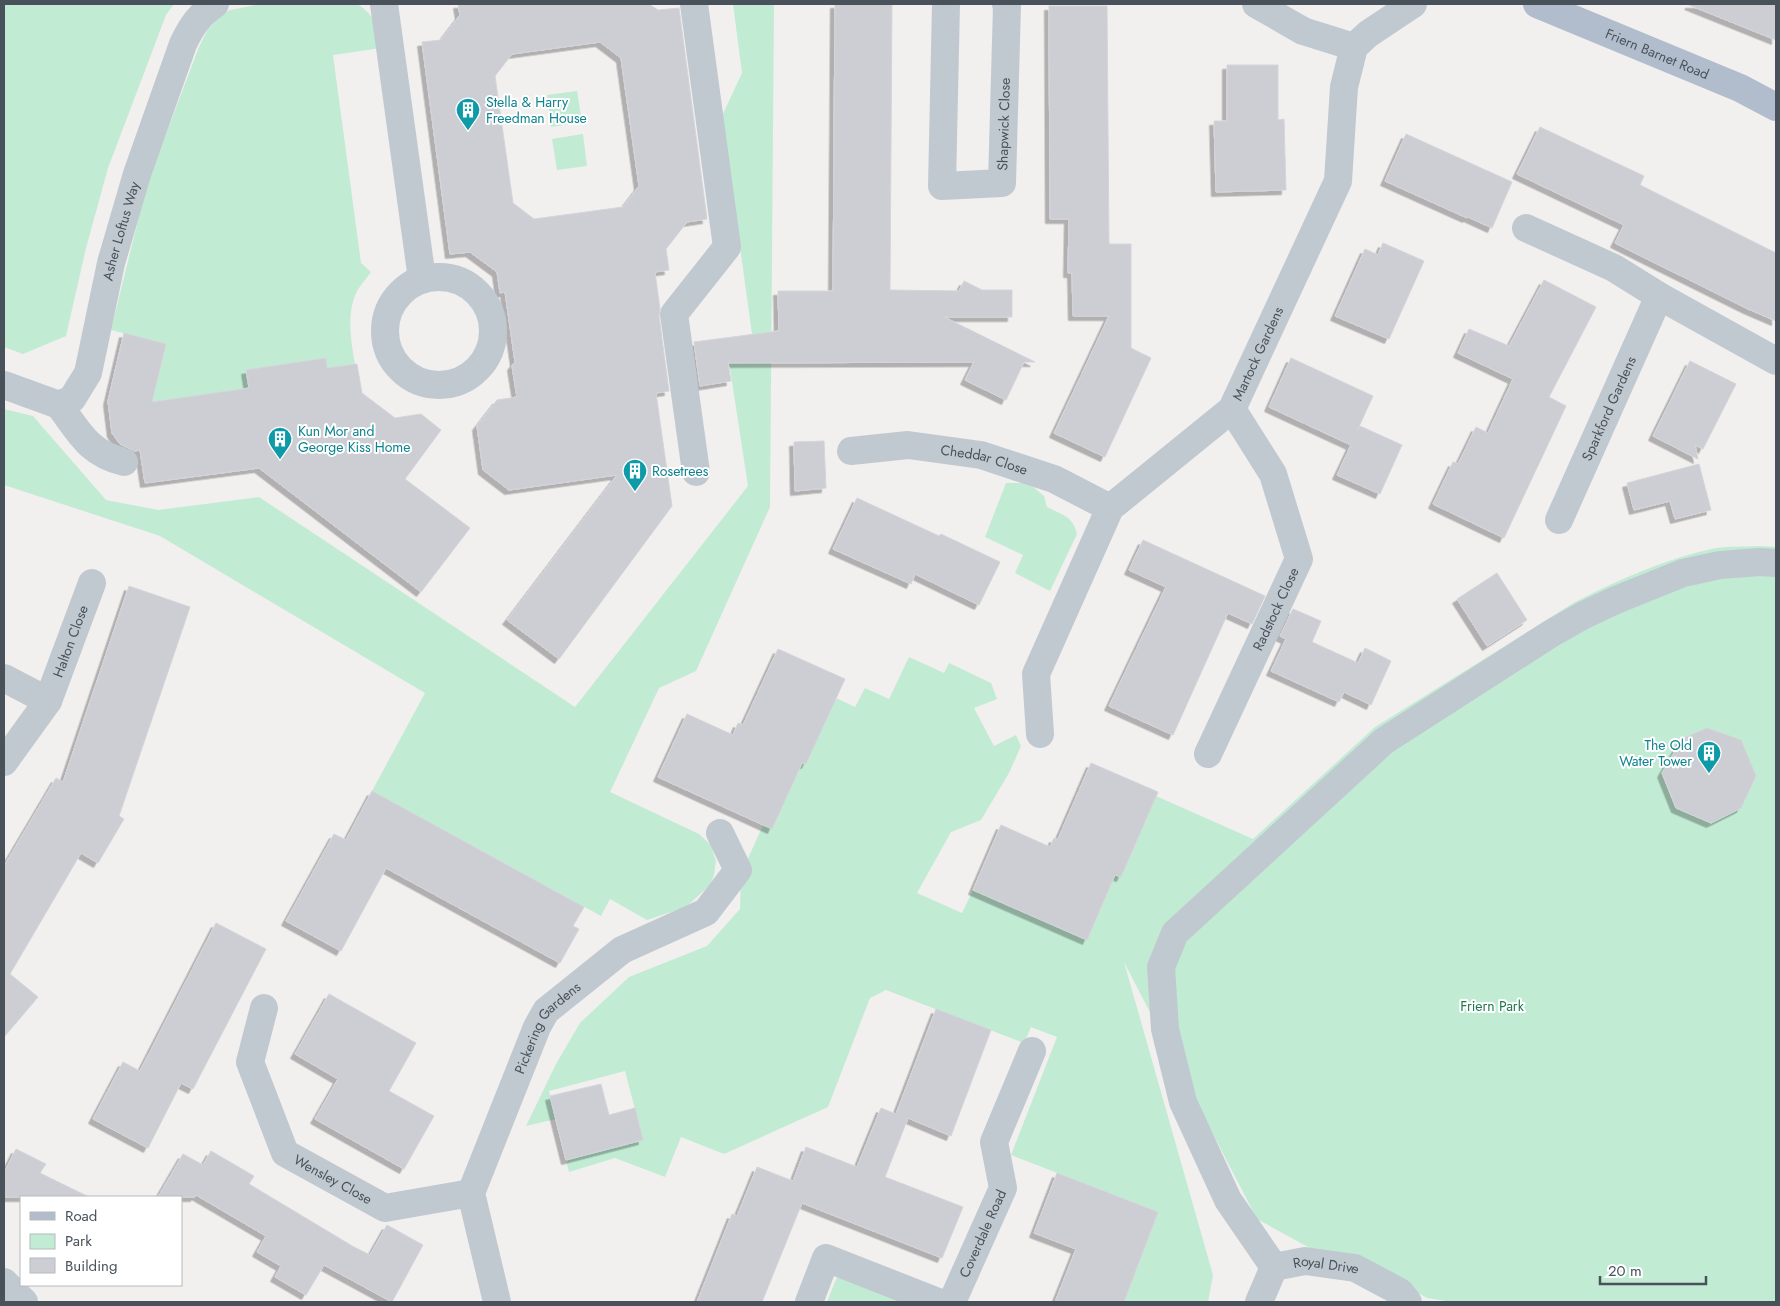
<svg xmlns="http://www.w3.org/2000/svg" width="1780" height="1306" font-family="Jost,sans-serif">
  <defs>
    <filter id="shadow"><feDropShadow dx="-4.5" dy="4.5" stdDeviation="0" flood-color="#0004"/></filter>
  </defs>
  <rect width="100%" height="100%" fill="#f2efef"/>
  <!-- green -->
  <g fill="#c2ebd4">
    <path d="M 4,4 L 174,4 L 166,15 L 108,168 L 86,248 L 66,336 L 23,354 L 4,347 Z"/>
    <path d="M 261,4 L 357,4 C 375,14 378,29 381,48 L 333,55 L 361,263 L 371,272 C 367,278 361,284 357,291 C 346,313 351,341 355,364 L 327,368 L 325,358 L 246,370 L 249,388 L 152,402 L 166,344 L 111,330 L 147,184 L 199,47 L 207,31 L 219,17 L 230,10 Z"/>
    <path d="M 733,4 L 774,4 L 770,507 L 696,671 L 659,688 L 610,792 L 699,834 L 711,845 L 716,861 L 714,875 L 710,885 L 686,907 L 647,920 L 610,899 L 601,916 L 372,791 L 425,693 L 160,536 L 4,485 L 4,409 L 33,416 L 106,500 L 158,510 L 259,497 L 575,707 L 748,486 L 729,362 L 744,360 L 741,336 L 752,334 L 722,116 L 742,73 Z"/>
    <path d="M 577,91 L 582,122 L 551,127 L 547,95 Z"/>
    <path d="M 583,134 L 587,166 L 557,170 L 552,139 Z"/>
    <path d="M 1006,483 L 1032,483 L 1032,486 L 1044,496 L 1047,507 C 1062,515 1073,516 1077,534 L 1050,591 L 1015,573 L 1023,555 L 985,537 Z"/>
    <path d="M 1759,546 L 1776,547 L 1776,1302 L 1452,1302 L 1427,1298 L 1357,1258 L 1319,1253 L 1257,1219 L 1124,962 L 1213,1275 L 1208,1302 L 1124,1302 L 1158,1212 L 1011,1155 L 1057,1037 L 1031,1027 L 1024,1043 L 886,990 L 870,998 L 828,1107 L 724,1154 L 681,1137 L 665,1177 L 615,1158 L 569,1172 L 566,1160 L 643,1140 L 625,1071 L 549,1091 L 556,1119 L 526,1126 L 556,1064 L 580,1023 L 629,977 L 707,946 L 740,909 L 741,874 L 763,825 L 772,828 L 802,763 L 806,764 L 836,698 L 855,707 L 865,688 L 889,699 L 909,657 L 944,673 L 949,663 L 991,683 L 997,699 L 974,708 L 994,746 L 1016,735 L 1021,746 L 1009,773 L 981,820 L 951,832 L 917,893 L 962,913 L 973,890 L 1087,940 L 1115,875 L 1121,877 L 1156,796 L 1253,839 L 1375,727 L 1575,602 C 1620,579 1667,558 1716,548 C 1730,546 1745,547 1759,546 Z"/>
    <path d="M 837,1277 L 903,1302 L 827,1302 Z"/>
  </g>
  <!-- building -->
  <g fill="#ccced3" stroke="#d4d5da" fill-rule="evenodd" filter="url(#shadow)">
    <path d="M 458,4 L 649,4 L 658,10 L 679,8 L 707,219 L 687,222 L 666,249 L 669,270 L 655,272 L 660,309 L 659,316 L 669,391 L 656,393 L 672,506 L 559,659 L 507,620 L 617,475 L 509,490 L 483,470 L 477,426 L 497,400 L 517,397 L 512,366 L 515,362 L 505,292 L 500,293 L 497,272 L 470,252 L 450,254 L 422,42 L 441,40 L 460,15 ZM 600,42 L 621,58 L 639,186 L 623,207 L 534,219 L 513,203 L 495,76 L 512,54 Z"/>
    <path d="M 835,4 L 892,4 L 890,290 L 959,291 L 964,281 L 982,290 L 1012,290 L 1012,317 L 944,317 L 1035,362 L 1024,362 L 1006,400 L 965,380 L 974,362 L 728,363 L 731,381 L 700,386 L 694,342 L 779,331 L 778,291 L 833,291 Z"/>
    <path d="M 1690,4 L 1776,4 L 1776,40 L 1689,5 Z"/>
    <path d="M 1049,6 L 1107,6 L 1109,244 L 1131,244 L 1131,348 L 1151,358 L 1105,457 L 1054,433 L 1109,316 L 1073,316 L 1072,273 L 1068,273 L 1069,219 L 1050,219 Z"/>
    <path d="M 1227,65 L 1278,65 L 1278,120 L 1284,119 L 1286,190 L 1216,192 L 1214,121 L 1227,121 Z"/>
    <path d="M 1540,127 L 1644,176 L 1640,185 L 1776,253 L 1776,321 L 1748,309 L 1615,243 L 1624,225 L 1517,174 Z"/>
    <path d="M 1406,134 L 1512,182 L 1492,228 L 1468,217 L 1467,218 L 1385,181 Z"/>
    <path d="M 1383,243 L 1424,261 L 1389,339 L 1335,316 L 1365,249 L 1378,255 Z"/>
    <path d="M 1544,280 L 1596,307 L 1549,397 L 1566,406 L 1504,538 L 1433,504 L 1453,462 L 1458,464 L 1476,427 L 1488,433 L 1513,379 L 1458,353 L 1469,329 L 1509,346 Z"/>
    <path d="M 124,333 L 166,344 L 152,402 L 249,388 L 246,370 L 326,358 L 327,368 L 357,364 L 362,393 L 395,418 L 421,414 L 441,430 L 405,479 L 470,528 L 421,592 L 259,468 L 145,483 L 140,450 L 135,451 L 120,444 L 112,433 L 108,401 Z"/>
    <path d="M 1291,358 L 1373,396 L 1357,431 L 1360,426 L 1402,445 L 1380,494 L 1337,475 L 1351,445 L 1269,407 Z"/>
    <path d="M 1690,361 L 1736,384 L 1703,449 L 1695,445 L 1698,459 L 1653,436 Z"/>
    <path d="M 824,441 L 826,488 L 795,491 L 794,442 Z"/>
    <path d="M 1699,464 L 1711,510 L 1675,519 L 1670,501 L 1634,510 L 1627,483 Z"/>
    <path d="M 857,498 L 939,536 L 941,534 L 1000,562 L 979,605 L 915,574 L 911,584 L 833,549 Z"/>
    <path d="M 1143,540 L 1265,596 L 1252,624 L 1228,613 L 1173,735 L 1109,706 L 1166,587 L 1129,570 Z"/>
    <path d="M 1497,573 L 1527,620 L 1487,646 L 1457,599 Z"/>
    <path d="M 129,586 L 190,607 L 119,816 L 124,819 L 98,863 L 81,853 L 10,974 L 38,997 L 4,1037 L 4,866 L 56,778 L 63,782 Z"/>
    <path d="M 1293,609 L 1321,621 L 1312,642 L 1358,663 L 1365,648 L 1391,661 L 1371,705 L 1344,692 L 1339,702 L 1271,671 L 1286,639 L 1280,636 Z"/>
    <path d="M 778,649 L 845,679 L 806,764 L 802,763 L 772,829 L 658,777 L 687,714 L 733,735 L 738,723 L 743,725 Z"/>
    <path d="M 1707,728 L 1741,740 L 1756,776 L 1741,808 L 1711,823 L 1676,808 L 1662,773 L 1682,739 Z"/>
    <path d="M 1091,763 L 1158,792 L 1121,877 L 1115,875 L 1087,940 L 973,890 L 1001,825 L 1050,847 L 1054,838 L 1058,839 Z"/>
    <path d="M 372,791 L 584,907 L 573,926 L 579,929 L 560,963 L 386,868 L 341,951 L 286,921 L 334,834 L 346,840 Z"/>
    <path d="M 216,923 L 266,949 L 193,1089 L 181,1083 L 148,1148 L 93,1119 L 123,1062 L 140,1071 Z"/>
    <path d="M 329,994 L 416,1043 L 389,1091 L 434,1116 L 404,1169 L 315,1119 L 338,1079 L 295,1054 Z"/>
    <path d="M 936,1009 L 991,1030 L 951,1136 L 908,1118 L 885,1177 L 963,1207 L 942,1258 L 802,1203 L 762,1302 L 697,1302 L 732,1214 L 737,1216 L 757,1167 L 793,1181 L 806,1147 L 857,1167 L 881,1108 L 896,1114 Z"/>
    <path d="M 601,1084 L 609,1115 L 635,1108 L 643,1140 L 566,1160 L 550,1096 Z"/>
    <path d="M 16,1149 L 46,1164 L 40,1173 L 89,1197 L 4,1197 L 4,1173 Z"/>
    <path d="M 211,1151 L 254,1176 L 249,1184 L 354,1247 L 370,1255 L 387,1225 L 423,1245 L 392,1302 L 324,1265 L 306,1295 L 275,1277 L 281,1266 L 257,1252 L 266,1236 L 196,1195 L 195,1197 L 158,1197 L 183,1154 L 203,1165 Z"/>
    <path d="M 1057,1173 L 1158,1212 L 1124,1302 L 1055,1302 L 1076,1249 L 1034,1233 Z"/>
  </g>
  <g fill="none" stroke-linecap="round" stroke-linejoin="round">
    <!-- minor -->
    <g stroke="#c1c9d0" stroke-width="28">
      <path d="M 384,4 L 422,279"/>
      <path d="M 694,4 L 727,247 L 674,314 L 696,472"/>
      <path id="s1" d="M 946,4 L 942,186 L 1002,183 L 1007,5 L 1006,4"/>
      <path d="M 1256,4 L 1303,31 L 1354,47"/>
      <path d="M 1526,228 L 1614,268 L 1659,296"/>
      <circle cx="439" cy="331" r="54"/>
      <path id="s2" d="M 4,385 L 59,405 L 72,399 L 88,373 L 111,263 L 137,174 L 183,44 C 191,27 199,15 215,4"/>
      <path d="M 59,405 C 79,432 88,453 124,462"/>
      <path id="s3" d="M 851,451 L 908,445 L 981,455 L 1054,479 L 1110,508"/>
      <path id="s4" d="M 1559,520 L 1659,296 L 1776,361"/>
      <path d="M 4,678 L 48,701"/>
      <path id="s5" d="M 1040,734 L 1036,674 L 1110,508 L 1232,409 L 1338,181 L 1344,87 L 1354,47 L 1368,34 L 1413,4"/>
      <path id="s6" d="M 1208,754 L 1299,559 L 1273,474 L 1232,409"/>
      <path id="s7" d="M 4,762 L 48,701 L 92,583"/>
      <path id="s8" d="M 264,1008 L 250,1062 L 285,1153 L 385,1208 L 471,1193"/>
      <path d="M 1274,1267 L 1228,1200 L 1183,1102 L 1165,1029 L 1161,967 L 1175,933 L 1384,741 L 1552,633 L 1584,615 L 1616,600 L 1683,573 L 1720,565 L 1760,562 L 1776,563"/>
      <path d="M 4,1282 L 24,1302"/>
      <path id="s9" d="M 497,1302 L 471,1193 L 537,1027 L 546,1011 L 622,950 L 706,912 L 738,870 L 720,833"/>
      <path d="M 809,1302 L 826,1258 L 938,1302"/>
      <path id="s10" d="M 952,1302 L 1003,1188 L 994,1142 L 1032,1051"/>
      <path id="s11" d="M 1259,1302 L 1274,1267 L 1305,1261 L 1355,1268 L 1400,1292 L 1408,1302"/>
    </g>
    <!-- major -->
    <path stroke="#b1bdcc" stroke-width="28" id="s12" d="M 1537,4 L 1740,88 L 1776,107"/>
  </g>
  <!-- icons -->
  <defs>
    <symbol id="building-pin" viewBox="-11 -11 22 30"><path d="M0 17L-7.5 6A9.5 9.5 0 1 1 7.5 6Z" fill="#0f9aa8" stroke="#fff"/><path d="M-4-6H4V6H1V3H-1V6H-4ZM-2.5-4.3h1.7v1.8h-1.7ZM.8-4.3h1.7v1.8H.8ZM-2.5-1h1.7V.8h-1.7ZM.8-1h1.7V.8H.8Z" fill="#fff"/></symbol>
  </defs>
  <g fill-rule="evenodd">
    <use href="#building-pin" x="454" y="96" width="28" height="38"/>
    <use href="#building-pin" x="266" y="425" width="28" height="38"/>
    <use href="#building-pin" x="621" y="457" width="28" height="38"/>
    <use href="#building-pin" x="1695" y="739" width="28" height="38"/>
  </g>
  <g text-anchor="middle" stroke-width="4" stroke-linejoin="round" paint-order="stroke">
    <!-- street labels -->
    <g font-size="14" fill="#49525b" stroke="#fff">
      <text dy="5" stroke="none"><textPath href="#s12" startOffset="130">Friern Barnet Road</textPath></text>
      <text dy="5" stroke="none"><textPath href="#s1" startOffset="301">Shapwick Close</textPath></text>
      <text dy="5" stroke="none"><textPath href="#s2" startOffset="249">Asher Loftus Way</textPath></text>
      <text dy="5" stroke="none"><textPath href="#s5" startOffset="460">Martock Gardens</textPath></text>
      <text dy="5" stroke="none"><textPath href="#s4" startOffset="122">Sparkford Gardens</textPath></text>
      <text dy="5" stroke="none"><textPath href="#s3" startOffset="135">Cheddar Close</textPath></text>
      <text dy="5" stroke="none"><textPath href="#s6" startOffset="160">Radstock Close</textPath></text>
      <text dy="5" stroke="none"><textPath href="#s7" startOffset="139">Halton Close</textPath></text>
      <text dy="5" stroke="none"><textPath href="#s9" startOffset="296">Pickering Gardens</textPath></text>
      <text dy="5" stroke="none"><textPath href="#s8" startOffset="208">Wensley Close</textPath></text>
      <text dy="5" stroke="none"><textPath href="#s10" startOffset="75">Coverdale Road</textPath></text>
      <text dy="5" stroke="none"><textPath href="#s11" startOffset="91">Royal Drive</textPath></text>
    </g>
    <!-- culture labels -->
    <g font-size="14" fill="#0d838f" stroke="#fff" text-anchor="start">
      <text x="486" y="107">Stella &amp; Harry<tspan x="486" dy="16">Freedman House</tspan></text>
      <text x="298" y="436">Kun Mor and<tspan x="298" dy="16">George Kiss Home</tspan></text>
      <text x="652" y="476">Rosetrees</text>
      <text x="1692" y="750" text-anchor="end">The Old<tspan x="1692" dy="16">Water Tower</tspan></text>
    </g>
    <!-- park labels -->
    <g font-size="14" fill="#1f774f" stroke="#fff">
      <text x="1492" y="1011">Friern Park</text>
    </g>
  </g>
  <!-- border -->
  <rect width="1780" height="1306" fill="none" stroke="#49525b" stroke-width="10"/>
  <!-- legend -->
  <rect x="20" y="1196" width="162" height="90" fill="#ffffff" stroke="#b6babd"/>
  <rect x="30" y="1212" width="25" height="8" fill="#b1bdcc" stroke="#b6babd"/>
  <text x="65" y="1221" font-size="15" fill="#49525b">Road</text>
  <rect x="30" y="1234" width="25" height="15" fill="#c2ebd4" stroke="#b6babd"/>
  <text x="65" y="1246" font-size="15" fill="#49525b">Park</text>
  <rect x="30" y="1258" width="25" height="15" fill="#ccced3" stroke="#b6babd"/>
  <text x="65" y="1271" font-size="15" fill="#49525b">Building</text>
  <!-- scale -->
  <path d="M1600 1276v8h106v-8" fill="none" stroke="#49525b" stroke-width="2.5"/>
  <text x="1608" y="1276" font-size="15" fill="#49525b" stroke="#ffffff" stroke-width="4" paint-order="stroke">20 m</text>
</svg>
